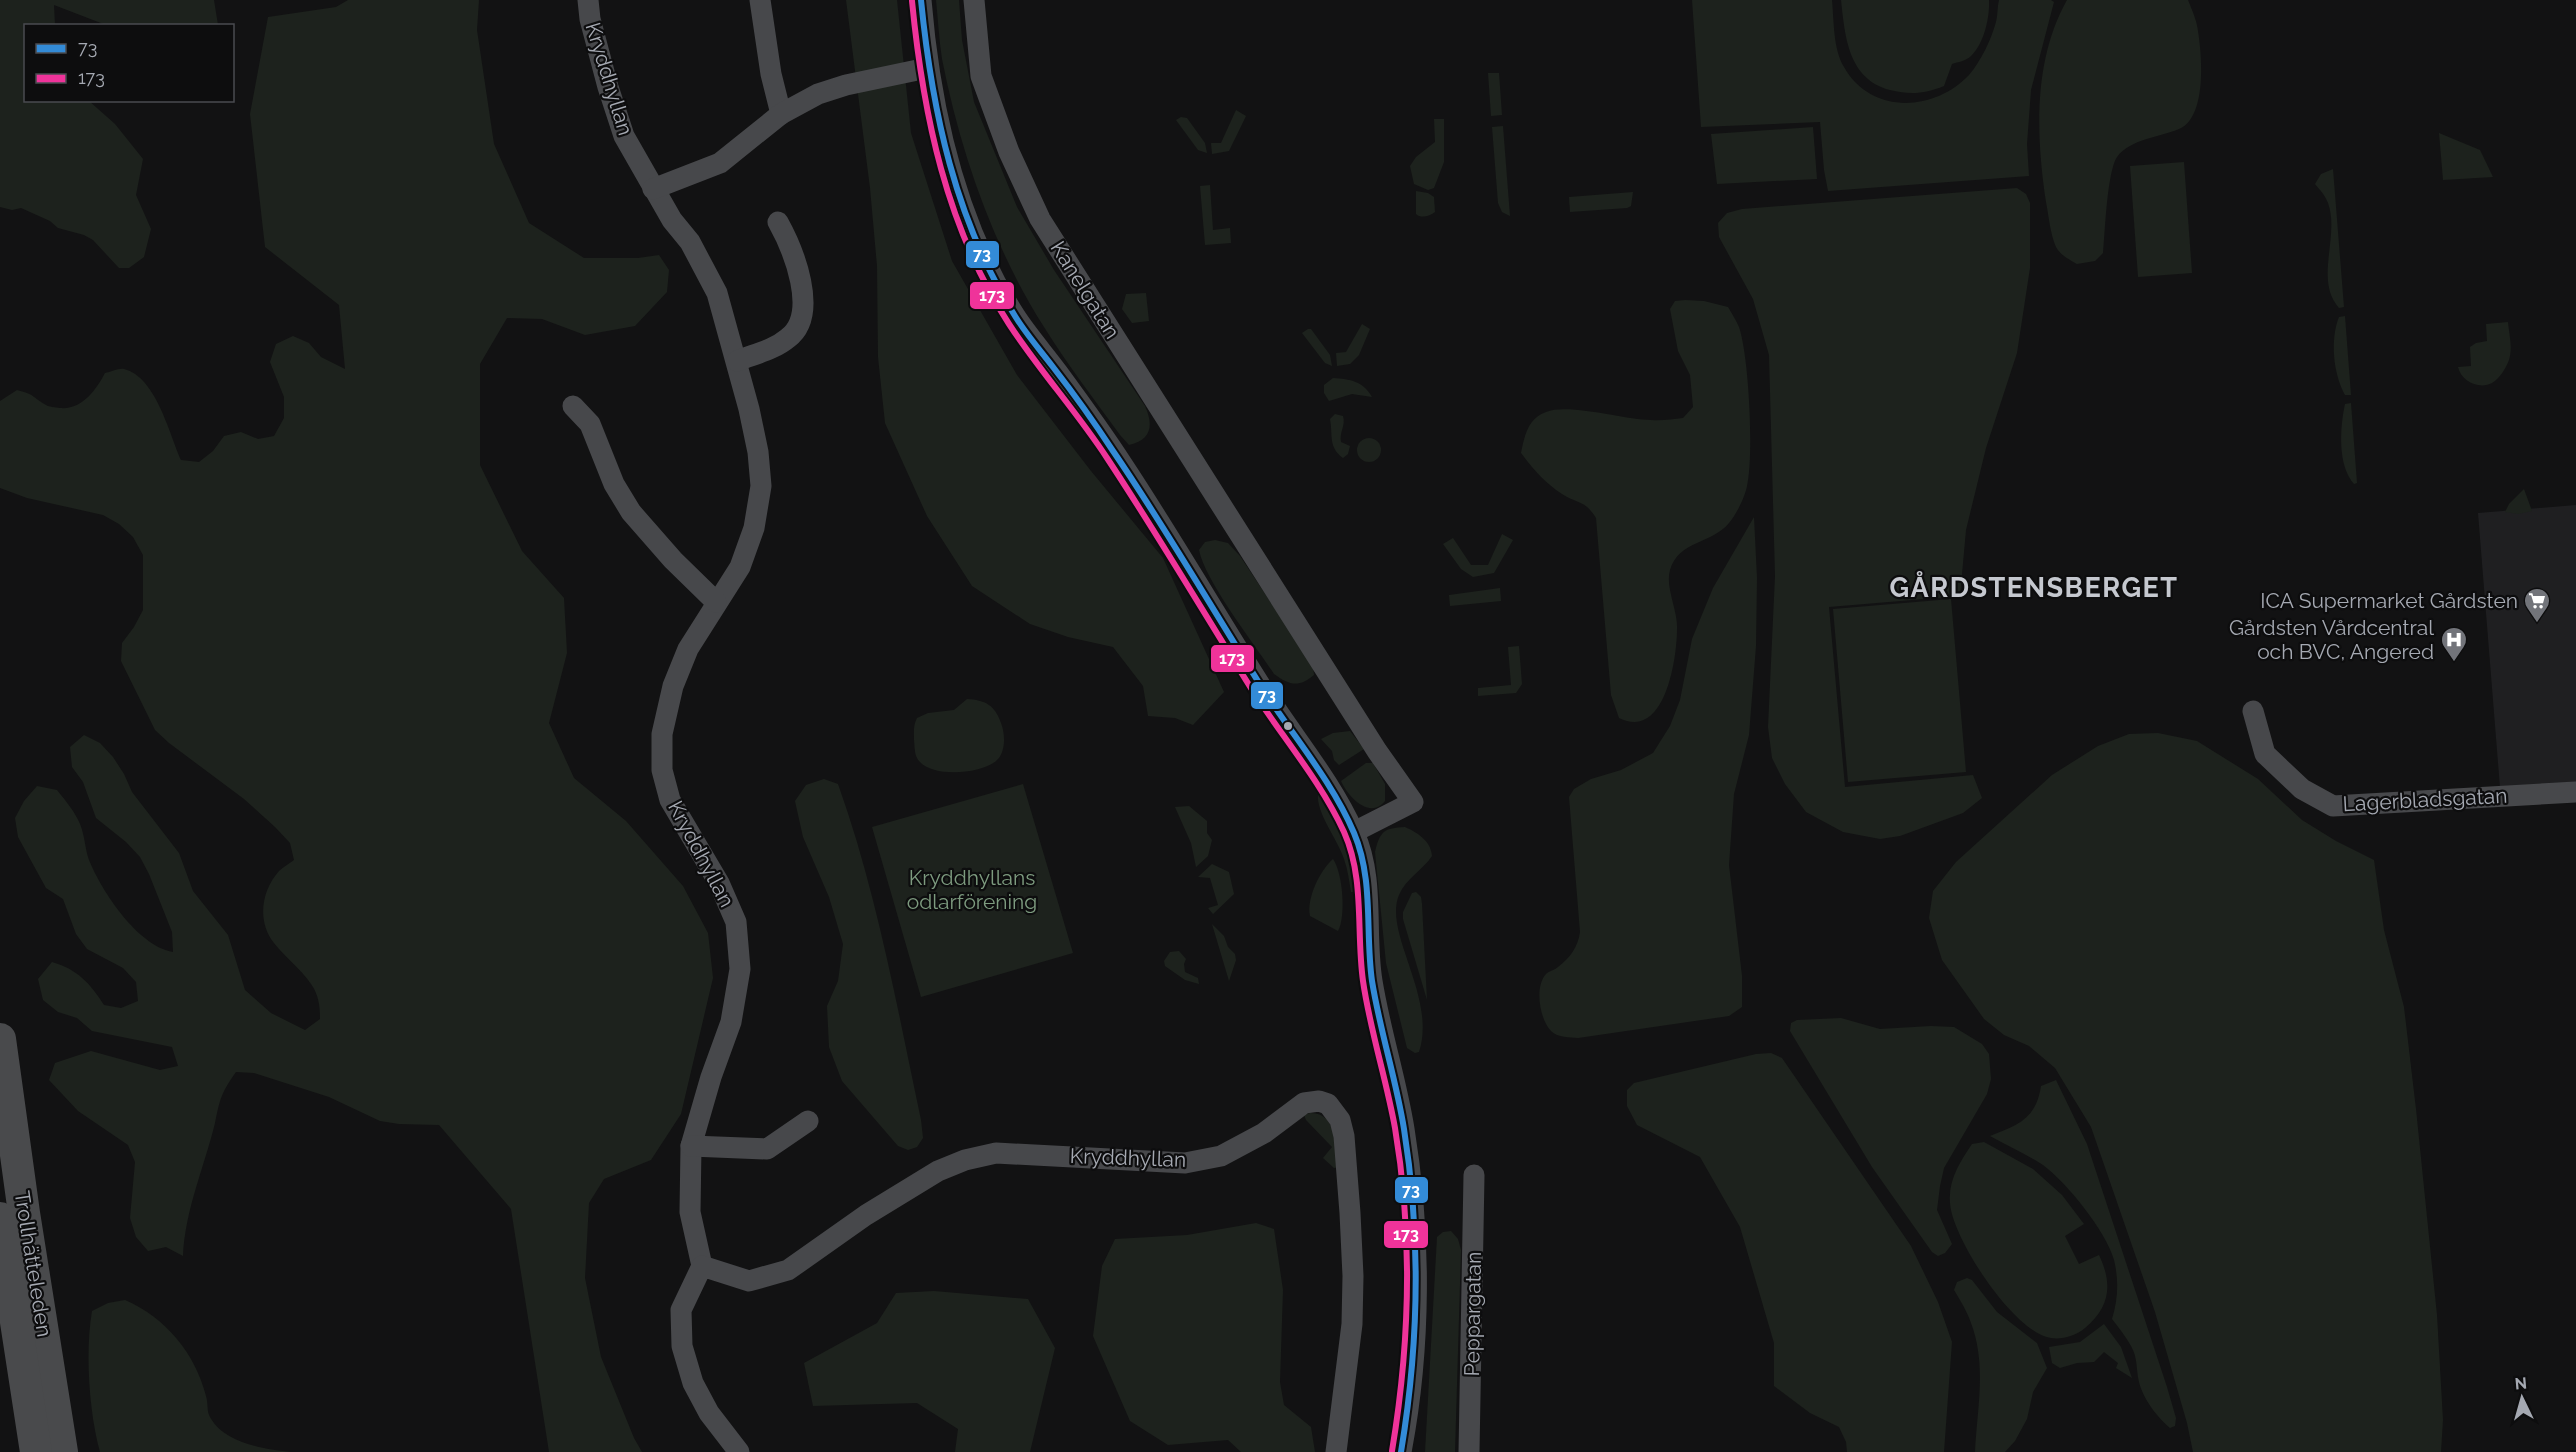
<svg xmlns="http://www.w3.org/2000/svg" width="2576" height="1452" font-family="Raleway,sans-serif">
  <rect width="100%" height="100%" fill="#121213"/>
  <!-- built -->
  <path fill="#1f1f21" d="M 2576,505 L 2576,793 L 2501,800 L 2478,513 Z"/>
  <!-- green -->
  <g fill="#1d221d">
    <path d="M 0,0 L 214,0 L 218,25 L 106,25 L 54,5 L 55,25 L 26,26 L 26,100 L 89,101 L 115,124 L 143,159 L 136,195 L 151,229 L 144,257 L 129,268 L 119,268 L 93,240 L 84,235 L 58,228 L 50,221 L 21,208 L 12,210 L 0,207 Z"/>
    <path d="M 348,0 L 479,0 L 477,30 L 494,144 L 529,223 L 584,258 L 638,258 L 659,255 L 669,270 L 667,292 L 635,326 L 585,335 L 542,319 L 507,318 L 480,364 L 480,465 L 522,551 L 564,598 L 567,653 L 549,723 L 574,778 L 626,821 L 683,886 L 708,933 L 713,978 L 681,1114 L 651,1160 L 604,1179 L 589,1203 L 585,1278 L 601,1357 L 634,1438 L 642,1452 L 549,1452 L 511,1209 L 439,1125 L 399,1124 L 380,1121 L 329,1097 L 254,1073 L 236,1072 C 221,1093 220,1099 215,1123 C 204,1168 185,1210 183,1256 L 166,1247 L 148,1251 L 136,1237 L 130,1218 L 135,1162 L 128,1145 L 78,1111 L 49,1080 L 55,1063 L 91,1051 L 160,1070 L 178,1066 L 172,1047 L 92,1031 L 77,1018 L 58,1012 L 43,1000 L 38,979 L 52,962 C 77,969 90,983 104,1005 L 121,1008 L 138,1001 L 136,982 L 123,968 L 87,949 L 76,934 L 63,899 L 46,888 L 18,837 L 15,818 L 24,801 L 37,786 L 57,790 C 66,801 75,812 80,824 C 85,836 85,849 89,860 C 102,892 138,946 173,952 L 172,932 L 149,874 L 140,857 L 126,842 L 96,818 L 83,782 L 72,767 L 70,747 L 84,735 L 100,743 L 113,757 L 124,774 L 132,792 L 179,853 L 193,891 L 228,935 L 245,990 L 271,1013 L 305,1030 L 320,1019 C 320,1007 319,995 311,984 C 301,969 285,957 274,943 C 257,922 261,891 279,871 C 283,867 289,864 294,860 L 290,843 L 275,827 L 244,799 L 169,743 L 155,730 L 121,661 L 122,643 L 134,627 L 143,610 L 143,555 L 133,537 L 119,524 L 103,515 L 27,498 L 0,488 L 0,401 L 17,390 C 36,395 32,397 46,405 C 49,407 55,407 60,408 C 82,410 96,390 105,373 C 111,372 119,368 124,369 C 156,377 169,433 181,460 L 199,462 L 213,451 L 224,436 L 241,432 L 258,439 L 274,436 L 284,418 L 284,397 L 270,362 L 276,344 L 293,336 L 309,343 L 321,357 L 345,369 L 339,305 L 265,247 L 250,114 L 268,17 L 336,7 Z"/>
    <path d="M 846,0 L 897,0 L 911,133 L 952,261 L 1017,375 L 1091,471 L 1163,558 L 1224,692 L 1193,725 L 1175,718 L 1148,716 L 1143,686 L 1113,647 L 1068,637 L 1030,624 L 972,586 L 927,516 L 885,423 L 878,357 L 877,266 L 870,188 Z"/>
    <path d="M 936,0 L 959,0 L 962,40 L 974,102 L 1017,207 L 1054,270 L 1145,406 C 1154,426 1151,440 1129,445 L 1120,435 C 1094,399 1067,364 1044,327 C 993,247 960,151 942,59 C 939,40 938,19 936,0 Z"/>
    <path d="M 1692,0 L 1832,0 C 1834,20 1833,49 1844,67 C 1871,115 1934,112 1969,75 C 1981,61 1991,40 1996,22 C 1998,15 1997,7 1999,0 L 2051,0 L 2054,2 L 2031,90 L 2027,144 L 2029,176 L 1828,191 L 1824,170 L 1820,122 L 1701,127 Z"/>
    <path d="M 1841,0 L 1989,0 C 1990,17 1984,44 1971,56 C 1966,61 1958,62 1952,64 L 1944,86 C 1925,94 1910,95 1890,90 C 1848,79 1845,36 1841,0 Z"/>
    <path d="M 2067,0 L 2188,0 C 2192,10 2197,21 2198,31 C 2202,56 2207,117 2179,129 C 2160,137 2130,139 2117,157 C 2107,172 2105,233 2103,253 L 2095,261 L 2077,264 C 2070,260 2060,255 2056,247 C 2050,233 2049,217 2046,202 C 2036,136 2033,60 2067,0 Z"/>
    <path d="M 1488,73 L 1499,73 L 1502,115 L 1491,116 Z"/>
    <path d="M 1236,110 L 1246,116 L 1229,151 L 1212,154 L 1211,143 L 1221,143 Z"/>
    <path d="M 1181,117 L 1187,118 L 1205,143 L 1207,153 L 1198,150 L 1176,120 Z"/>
    <path d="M 1434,119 L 1444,119 L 1444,162 L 1434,188 L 1428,190 L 1414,184 L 1410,166 L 1416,157 L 1435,142 Z"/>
    <path d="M 1503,126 L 1510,216 L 1502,212 L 1498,203 L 1492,127 Z"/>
    <path d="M 1813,127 L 1817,179 L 1717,184 L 1711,134 Z"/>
    <path d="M 2439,133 L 2480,150 L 2493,177 L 2443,180 Z"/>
    <path d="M 2184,162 L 2192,273 L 2138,277 L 2130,166 Z"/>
    <path d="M 2333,169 L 2344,307 L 2339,308 C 2314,280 2340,236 2328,203 C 2325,195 2320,190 2315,184 L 2321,174 Z"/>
    <path d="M 1210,185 L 1213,230 L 1230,228 L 1231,243 L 1205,245 L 1200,186 Z"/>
    <path d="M 2017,188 L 2026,194 L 2030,203 L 2030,268 L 2017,353 L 1986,448 L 1966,530 L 1960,596 L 1829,607 L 1845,787 L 1973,775 L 1982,798 L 1963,813 L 1900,836 L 1880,839 L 1843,832 L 1806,812 L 1785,784 L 1772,758 L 1768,727 L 1775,576 L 1769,355 L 1753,299 L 1719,237 L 1718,223 L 1727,213 L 1742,209 Z"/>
    <path d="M 1416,191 L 1428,193 L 1434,197 L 1435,212 C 1430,216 1421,219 1416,214 Z"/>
    <path d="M 1633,192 L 1631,206 L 1627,208 L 1570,212 L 1569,197 Z"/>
    <path d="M 1146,293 L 1149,321 L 1132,323 L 1122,309 L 1126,294 Z"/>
    <path d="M 1685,300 L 1704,301 L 1728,307 C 1732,314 1736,320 1739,327 C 1749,356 1754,456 1747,486 C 1745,497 1736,515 1729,523 C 1712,544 1679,540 1670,570 C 1665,588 1678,610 1677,629 C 1677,659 1665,741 1619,718 L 1611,695 L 1596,518 C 1585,500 1578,504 1562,494 C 1544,482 1533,469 1521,453 C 1524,437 1528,418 1546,412 C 1570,403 1624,420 1651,420 C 1662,421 1673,419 1683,418 L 1693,407 L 1690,375 L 1678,351 L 1670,309 L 1675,301 Z"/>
    <path d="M 2345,316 L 2351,395 L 2345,395 C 2333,374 2330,339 2339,317 Z"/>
    <path d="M 2508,322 C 2509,334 2513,348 2509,360 C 2506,368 2500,378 2492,383 C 2479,390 2461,381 2458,367 L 2471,366 L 2470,347 L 2476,343 L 2487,341 L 2486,324 Z"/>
    <path d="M 1362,324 L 1370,329 L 1359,355 L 1350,364 L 1337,366 L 1336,353 L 1346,352 Z"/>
    <path d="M 1308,329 L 1311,329 L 1330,355 L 1332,366 L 1325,363 L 1302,333 Z"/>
    <path d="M 1333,378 C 1350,379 1363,381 1372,397 L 1352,394 L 1329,401 L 1324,393 L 1324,385 Z"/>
    <path d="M 2351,403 L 2357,483 L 2354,484 C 2337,465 2340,427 2345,404 Z"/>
    <path d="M 1335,414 L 1343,416 C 1346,426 1339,432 1341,442 L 1350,446 L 1348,454 L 1343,458 C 1328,447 1333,435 1330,419 Z"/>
    <circle cx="1369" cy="450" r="12"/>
    <path d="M 2524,489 L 2532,511 L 2518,514 L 2505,512 L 2509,504 Z"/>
    <path d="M 1754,517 L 1757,578 L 1756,646 L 1749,735 L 1734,794 L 1729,865 L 1742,976 L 1742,1007 L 1729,1016 L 1578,1038 C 1570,1037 1558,1038 1551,1031 C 1540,1020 1534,987 1546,974 C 1549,971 1555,970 1558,967 C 1570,958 1578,947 1580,932 L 1569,797 L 1574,789 L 1591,779 L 1621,770 L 1653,753 L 1670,726 L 1680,700 L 1692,639 L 1713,588 Z"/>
    <path d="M 1502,534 L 1513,540 L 1494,573 L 1473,577 L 1461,569 L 1443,544 L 1453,538 L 1471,565 L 1488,565 Z"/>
    <path d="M 1215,540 L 1228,543 L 1240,556 L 1313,666 L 1314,675 C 1299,688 1289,685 1274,674 C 1255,645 1205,581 1199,550 L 1205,542 Z"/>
    <path d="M 1500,588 L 1501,601 L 1450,606 L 1449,595 Z"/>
    <path d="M 1951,599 L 1966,772 L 1848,782 L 1833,609 Z"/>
    <path d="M 1519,646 L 1522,684 L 1516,693 L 1478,696 L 1478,688 L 1511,685 L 1508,647 Z"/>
    <path d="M 967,699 C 985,700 995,705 1001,723 C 1005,733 1006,750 998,759 C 985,774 934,778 920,762 C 914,756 915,749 914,740 C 914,732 913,726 917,718 L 928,713 L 954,710 Z"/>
    <path d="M 1350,731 L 1364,749 L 1339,765 L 1334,760 L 1332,751 L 1321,739 L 1333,733 Z"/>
    <path d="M 2158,733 L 2197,741 L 2258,779 L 2302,820 L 2336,841 L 2374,860 L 2384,930 L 2404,1007 L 2416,1109 L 2437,1315 L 2443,1420 L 2441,1452 L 2193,1452 L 2187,1423 L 2155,1312 L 2091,1127 L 2055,1068 L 2029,1046 L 2004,1035 L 1984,1019 L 1942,960 L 1929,918 L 1933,891 L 1956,862 L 2052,775 L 2098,746 L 2129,734 Z"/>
    <path d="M 1366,763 L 1373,763 L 1385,784 L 1385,801 C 1370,820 1348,797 1341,781 Z"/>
    <path d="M 824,779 L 838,784 C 877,893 897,1007 921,1120 L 923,1138 L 917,1147 L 908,1150 L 898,1146 L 842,1081 L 829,1047 L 827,1006 L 838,981 L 843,944 L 829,897 L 803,837 L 795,801 L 806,785 Z"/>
    <path d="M 1023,784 L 1073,953 L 921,997 L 872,827 Z"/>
    <path d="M 1318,794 L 1340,832 L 1353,870 L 1357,892 L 1351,892 C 1349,881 1348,870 1344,859 C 1338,840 1316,813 1318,794 Z"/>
    <path d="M 1189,806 L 1207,821 L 1207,833 L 1212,840 L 1208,856 L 1196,867 L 1191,843 L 1175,807 Z"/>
    <path d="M 1405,827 C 1418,833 1431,841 1432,856 C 1423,870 1406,878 1399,895 C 1383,933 1437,997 1419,1052 L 1415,1053 L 1407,1048 L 1386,963 L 1375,852 C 1380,831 1384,828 1405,827 Z"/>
    <path d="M 1333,859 C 1343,873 1346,917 1338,931 L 1310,916 C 1306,899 1320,870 1333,859 Z"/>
    <path d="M 1212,864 L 1229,872 L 1234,894 L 1213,914 L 1208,908 L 1218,905 L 1210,878 L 1198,877 Z"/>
    <path d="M 1416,892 L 1421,897 L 1422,904 L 1427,1000 L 1403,919 L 1403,912 L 1412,893 Z"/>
    <path d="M 1212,924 L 1224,936 L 1228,947 L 1235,954 L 1236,960 L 1229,981 Z"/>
    <path d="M 1179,951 L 1186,959 L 1184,964 L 1185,972 L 1198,978 L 1199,984 L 1185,980 L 1165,966 L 1164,961 L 1170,952 Z"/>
    <path d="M 1841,1018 L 1880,1029 L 1931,1026 L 1954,1027 L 1982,1044 L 1989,1054 L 1991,1079 L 1987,1094 L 1944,1168 L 1940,1186 L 1937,1210 L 1952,1244 L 1945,1253 L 1938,1256 L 1932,1252 L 1872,1167 L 1790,1031 L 1791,1023 L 1797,1020 Z"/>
    <path d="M 1771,1053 L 1782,1058 L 1911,1246 L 1938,1302 L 1952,1342 L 1944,1452 L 1847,1452 L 1846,1442 L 1839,1427 L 1810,1413 L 1774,1386 L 1774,1343 L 1740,1227 L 1700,1157 L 1637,1125 L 1627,1106 L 1627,1090 L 1634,1083 L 1756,1054 Z"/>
    <path d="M 2056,1080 L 2087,1144 L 2167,1387 L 2176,1418 L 2175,1426 L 2170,1428 C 2158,1418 2143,1399 2139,1382 C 2136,1370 2138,1358 2131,1346 C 2126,1337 2119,1328 2112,1319 C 2118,1300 2119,1280 2114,1260 C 2106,1231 2067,1183 2043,1165 C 2026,1154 2008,1146 1990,1136 C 2018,1125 2036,1119 2041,1086 Z"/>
    <path d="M 1310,1113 C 1337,1112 1337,1148 1340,1167 L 1334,1168 L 1323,1158 L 1332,1147 L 1306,1120 L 1304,1115 Z"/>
    <path d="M 1984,1142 L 2033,1169 L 2062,1195 L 2084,1224 L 2065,1236 L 2079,1264 L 2099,1255 C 2113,1284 2110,1307 2085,1328 C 2077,1335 2062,1340 2051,1338 C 2014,1333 1952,1238 1950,1203 C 1948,1180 1960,1162 1972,1144 Z"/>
    <path d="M 1256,1223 L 1274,1229 L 1283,1290 L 1280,1382 L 1284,1405 L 1311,1427 L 1315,1452 L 1241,1452 L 1228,1440 L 1168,1445 L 1130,1421 L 1093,1336 L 1102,1266 L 1115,1239 L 1187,1235 Z"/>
    <path d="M 1451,1231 L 1458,1239 L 1461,1250 L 1455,1452 L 1425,1452 L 1437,1237 L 1443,1232 Z"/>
    <path d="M 1967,1278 L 1972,1280 L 1997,1312 L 2037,1343 L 2047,1368 L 2033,1392 L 2027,1419 L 2015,1441 L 2005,1452 L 1975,1452 C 1977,1409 1987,1365 1971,1323 C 1967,1311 1960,1300 1954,1290 L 1957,1282 Z"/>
    <path d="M 934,1291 L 1028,1299 L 1055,1348 L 1030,1452 L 955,1452 L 958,1429 L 917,1403 L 813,1406 L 804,1363 L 877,1323 L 896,1293 Z"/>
    <path d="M 125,1300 C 166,1318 195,1353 206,1396 C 208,1402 207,1410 209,1415 C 222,1443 264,1449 291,1452 L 100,1452 C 89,1412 85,1352 92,1311 L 108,1303 Z"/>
    <path d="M 2104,1324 L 2121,1347 L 2132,1378 L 2116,1368 L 2118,1363 L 2104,1352 L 2094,1362 L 2077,1363 L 2060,1368 L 2052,1363 L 2049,1347 L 2080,1342 Z"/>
  </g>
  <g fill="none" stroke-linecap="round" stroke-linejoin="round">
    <!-- minor -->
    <g stroke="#47484b" stroke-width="21">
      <path d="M 588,0 L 590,19 L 608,87 L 624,136 L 672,220 L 690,242 L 717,293 L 749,409 L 758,452 L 761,486 L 754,528 L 740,567 L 688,649 L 673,686 L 662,734 L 662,770 L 670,800 L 719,883 L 736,922 L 740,969 L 731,1022 L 711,1077 L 691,1146 L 690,1212 L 702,1266"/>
      <path d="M 760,0 L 771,74 L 781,114"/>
      <path d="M 921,0 C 930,110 955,222 1015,316 C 1028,336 1044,354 1058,373 C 1080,403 1102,433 1122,464 C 1173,541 1219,621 1269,699 C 1298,743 1332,784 1354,833 C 1375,879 1364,933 1372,981 C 1380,1031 1396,1079 1404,1129 C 1421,1234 1421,1347 1401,1452"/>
      <path d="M 974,0 L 981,76 L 1009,152 L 1040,219 L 1377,751 L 1413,802 L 1354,832"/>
      <path d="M 653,189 L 720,163 L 781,114 L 818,94 L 846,85 L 927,68"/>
      <path d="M 737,361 C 754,354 774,350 788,338 C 820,314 793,249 778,222"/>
      <path d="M 573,406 L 590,424 L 614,484 L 631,512 L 673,560 L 716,602"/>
      <path d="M 2253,711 L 2265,754 L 2302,789 L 2333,806 L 2576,792"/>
      <path d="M 691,1146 L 767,1149 L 808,1121"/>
      <path d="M 739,1452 L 709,1413 L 693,1383 L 682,1346 L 681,1310 L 702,1266 L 749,1281 L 788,1270 L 866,1215 L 938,1171 L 965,1160 L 996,1153 L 1185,1163 L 1221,1156 L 1264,1133 L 1304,1103 L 1319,1101 L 1328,1104 L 1340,1120 L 1344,1136 L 1350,1213 L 1353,1276 L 1352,1324 L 1336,1452"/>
      <path d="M 1469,1452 L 1474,1175"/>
    </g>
    <!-- highway -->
    <g stroke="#494a4c" stroke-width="32">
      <path d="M 0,1039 L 24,1213 L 62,1452"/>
      <path d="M 0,1218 L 36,1452"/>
    </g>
    <defs>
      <path id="bus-1" d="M 921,0 C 932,111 955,220 1015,316 C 1026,334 1040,350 1053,367 C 1074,394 1094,422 1113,451 C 1165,527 1211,607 1261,686 C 1291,734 1331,779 1354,833 C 1374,880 1365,932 1372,981 C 1380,1031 1396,1079 1404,1129 C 1421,1236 1419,1344 1401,1452"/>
      <path id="bus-2" d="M 912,1 C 923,114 946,227 1009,324 C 1039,370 1077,412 1107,458 C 1158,535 1205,615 1254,693 C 1284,739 1321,782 1344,832 C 1365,879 1356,931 1363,981 C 1370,1030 1386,1078 1395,1128 C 1413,1235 1410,1343 1392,1451"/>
    </defs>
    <!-- bus-1 casing -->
    <use href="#bus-1" stroke="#0d0d0e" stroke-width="10"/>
    <!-- bus-2 casing -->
    <use href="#bus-2" stroke="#0d0d0e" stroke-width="10"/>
    <!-- bus-1 -->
    <use href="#bus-1" stroke="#338bd7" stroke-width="6"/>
    <!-- bus-2 -->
    <use href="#bus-2" stroke="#ef339a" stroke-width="6"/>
  </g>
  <!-- icons -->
  <defs>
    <symbol id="supermarket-pin" viewBox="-11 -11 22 30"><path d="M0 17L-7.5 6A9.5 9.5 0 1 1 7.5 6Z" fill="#72747a" stroke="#0d0d0e"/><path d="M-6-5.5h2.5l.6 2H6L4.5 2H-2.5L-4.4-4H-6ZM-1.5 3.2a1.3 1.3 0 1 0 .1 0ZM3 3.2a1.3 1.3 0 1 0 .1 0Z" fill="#fff"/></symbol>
    <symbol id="hospital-pin" viewBox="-11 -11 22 30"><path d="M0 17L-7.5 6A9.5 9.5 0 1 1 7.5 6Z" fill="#72747a" stroke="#0d0d0e"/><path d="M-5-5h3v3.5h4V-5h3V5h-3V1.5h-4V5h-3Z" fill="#fff"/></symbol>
  </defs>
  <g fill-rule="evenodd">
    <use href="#supermarket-pin" x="2522" y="586" width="30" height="40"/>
    <use href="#hospital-pin" x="2439" y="625" width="30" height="40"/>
  </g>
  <!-- markers -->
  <circle fill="#a5a9b2" stroke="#0d0d0e" stroke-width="2" cx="1288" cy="726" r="5"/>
  <g text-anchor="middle" stroke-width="4.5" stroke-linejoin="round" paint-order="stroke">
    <!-- street labels -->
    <g font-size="21" fill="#a5a9b2" stroke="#0d0d0e">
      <text transform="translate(609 79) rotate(73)" y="7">Kryddhyllan</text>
      <text transform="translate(1085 290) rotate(58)" y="7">Kanelgatan</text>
      <text transform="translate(2425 800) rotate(-3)" y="7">Lagerbladsgatan</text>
      <text transform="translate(701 854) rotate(62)" y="7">Kryddhyllan</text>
      <text transform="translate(1128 1158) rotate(2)" y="7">Kryddhyllan</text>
      <text transform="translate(33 1264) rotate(81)" y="7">Trollhätteleden</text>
      <text transform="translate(1473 1314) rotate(-89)" y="7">Peppargatan</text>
    </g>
    <!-- poi labels -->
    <g font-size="21" fill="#a5a9b2" stroke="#0d0d0e" text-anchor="end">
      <text x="2518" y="608">ICA Supermarket Gårdsten</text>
      <text x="2434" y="635">Gårdsten Vårdcentral<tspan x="2434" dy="24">och BVC, Angered</tspan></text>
    </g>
    <!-- park labels -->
    <g font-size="21" fill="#7d9b7f" stroke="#0d0d0e">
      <text x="972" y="885">Kryddhyllans<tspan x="972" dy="24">odlarförening</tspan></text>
    </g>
    <!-- district labels -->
    <g font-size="27" font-weight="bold" letter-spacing="1.5" fill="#c5c8cf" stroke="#0d0d0e">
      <text x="2034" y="597">GÅRDSTENSBERGET</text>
    </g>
  </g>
  <g stroke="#0d0d0e" stroke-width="2">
    <rect x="965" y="240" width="35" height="29" rx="6" fill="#338bd7"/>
    <rect x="969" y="281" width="46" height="29" rx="6" fill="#ef339a"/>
    <rect x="1210" y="644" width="45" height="29" rx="6" fill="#ef339a"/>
    <rect x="1250" y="681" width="34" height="29" rx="6" fill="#338bd7"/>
    <rect x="1394" y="1176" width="35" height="28" rx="6" fill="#338bd7"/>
    <rect x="1383" y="1220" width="46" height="29" rx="6" fill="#ef339a"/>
  </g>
  <g font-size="16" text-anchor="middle" font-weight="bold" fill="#fff">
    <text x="982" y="260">73</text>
    <text x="992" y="301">173</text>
    <text x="1232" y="664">173</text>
    <text x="1267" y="701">73</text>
    <text x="1411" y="1196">73</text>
    <text x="1406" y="1240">173</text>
  </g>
  <!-- legend -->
  <rect x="24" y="24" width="210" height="78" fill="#0d0d0e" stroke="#4a4b50" stroke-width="1.5"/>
  <rect x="36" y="44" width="30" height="9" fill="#338bd7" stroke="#4a4b50" stroke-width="1.5"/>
  <text x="78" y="54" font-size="18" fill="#a5a9b2">73</text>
  <rect x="36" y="74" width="30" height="9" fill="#ef339a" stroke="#4a4b50" stroke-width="1.5"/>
  <text x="78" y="84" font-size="18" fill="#a5a9b2">173</text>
  <!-- north arrow -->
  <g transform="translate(2522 1398) rotate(355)" stroke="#0d0d0e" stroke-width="4.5" paint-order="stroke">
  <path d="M0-4.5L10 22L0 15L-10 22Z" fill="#a5a9b2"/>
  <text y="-9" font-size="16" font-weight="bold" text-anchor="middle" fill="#a5a9b2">N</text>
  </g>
</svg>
